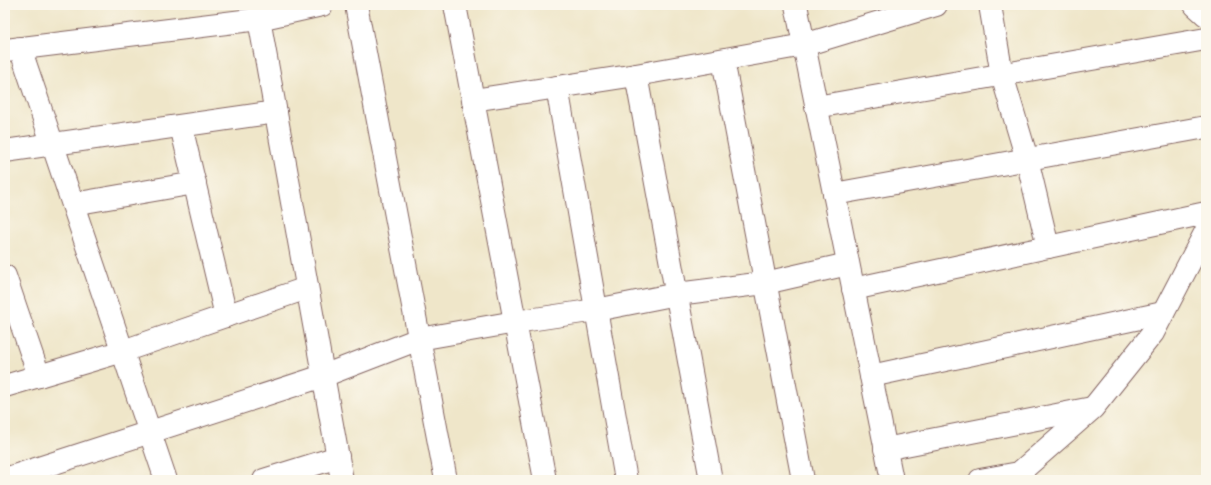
<svg xmlns="http://www.w3.org/2000/svg" width="1211" height="485" font-family="'IM FELL English',serif">
  <rect width="100%" height="100%" fill="#fbf7ec"/>
  <filter id="ink" filterUnits="userSpaceOnUse"><feTurbulence type="fractalNoise" baseFrequency=".025" numOctaves="2"/><feDisplacementMap in="SourceGraphic" scale="8" xChannelSelector="R" yChannelSelector="G"/><feConvolveMatrix kernelMatrix="1 2 1 2 8 2 1 2 1" color-interpolation-filters="sRGB"/></filter>
  <filter id="wash" filterUnits="userSpaceOnUse"><feTurbulence type="fractalNoise" baseFrequency=".012" numOctaves="4" result="noise"/><feDisplacementMap in="SourceGraphic" scale="16" xChannelSelector="R" yChannelSelector="G"/><feGaussianBlur stdDeviation="0.9" result="paint"/><feColorMatrix in="noise" values="0 0 0 0 0 0 0 0 0 0 0 0 0 0 0 0 0 1.4 0 .05"/><feComposite in="paint" operator="in"/></filter>
  <g filter="url(#wash)">
    <rect width="100%" height="100%" fill="#efe6c9"/>
  </g>
  <g filter="url(#ink)">
    <g fill="none" stroke-linecap="round" stroke-linejoin="round">
      <defs>
        <g id="minor">
          <path d="M 356,5 L 446,480"/>
          <path d="M 455,5 L 545,480"/>
          <path d="M 796,5 L 892,480"/>
          <path d="M 990,5 L 1002,75 L 1027,159 L 1048,247"/>
          <path d="M 1195,5 L 1206,15"/>
          <path d="M 259,19 L 342,480"/>
          <path d="M 20,48 L 166,480"/>
          <path d="M 6,50 L 259,19 L 322,5"/>
          <path d="M 723,60 L 803,480"/>
          <path d="M 636,75 L 711,480"/>
          <path d="M 557,87 L 626,480"/>
          <path d="M 473,100 L 636,75 L 804,45 L 936,5"/>
          <path d="M 816,107 L 1206,39"/>
          <path d="M 181,126 L 226,316"/>
          <path d="M 5,151 L 276,112"/>
          <path d="M 834,194 L 1206,127"/>
          <path d="M 73,204 L 195,183"/>
          <path d="M 5,276 L 39,376"/>
          <path d="M 853,289 L 1206,213"/>
          <path d="M 871,376 L 1163,313"/>
          <path d="M 5,386 L 123,351 L 307,288"/>
          <path d="M 885,449 L 1092,408"/>
          <path d="M 5,479 L 323,376 L 419,339 L 515,322 L 596,310 L 677,294 L 765,283 L 848,264"/>
          <path d="M 264,480 L 338,457"/>
          <path d="M 980,480 L 1019,473 L 1093,408 L 1153,333 L 1206,231"/>
        </g>
      </defs>
      <!-- minor casing -->
      <use href="#minor" stroke="#846562" stroke-width="24"/>
      <!-- minor -->
      <use href="#minor" stroke="#fff" stroke-width="22"/>
    </g>
  </g>
  <!-- margin -->
  <rect width="1211" height="485" fill="none" stroke="#fbf7ec" stroke-width="20"/>
</svg>
